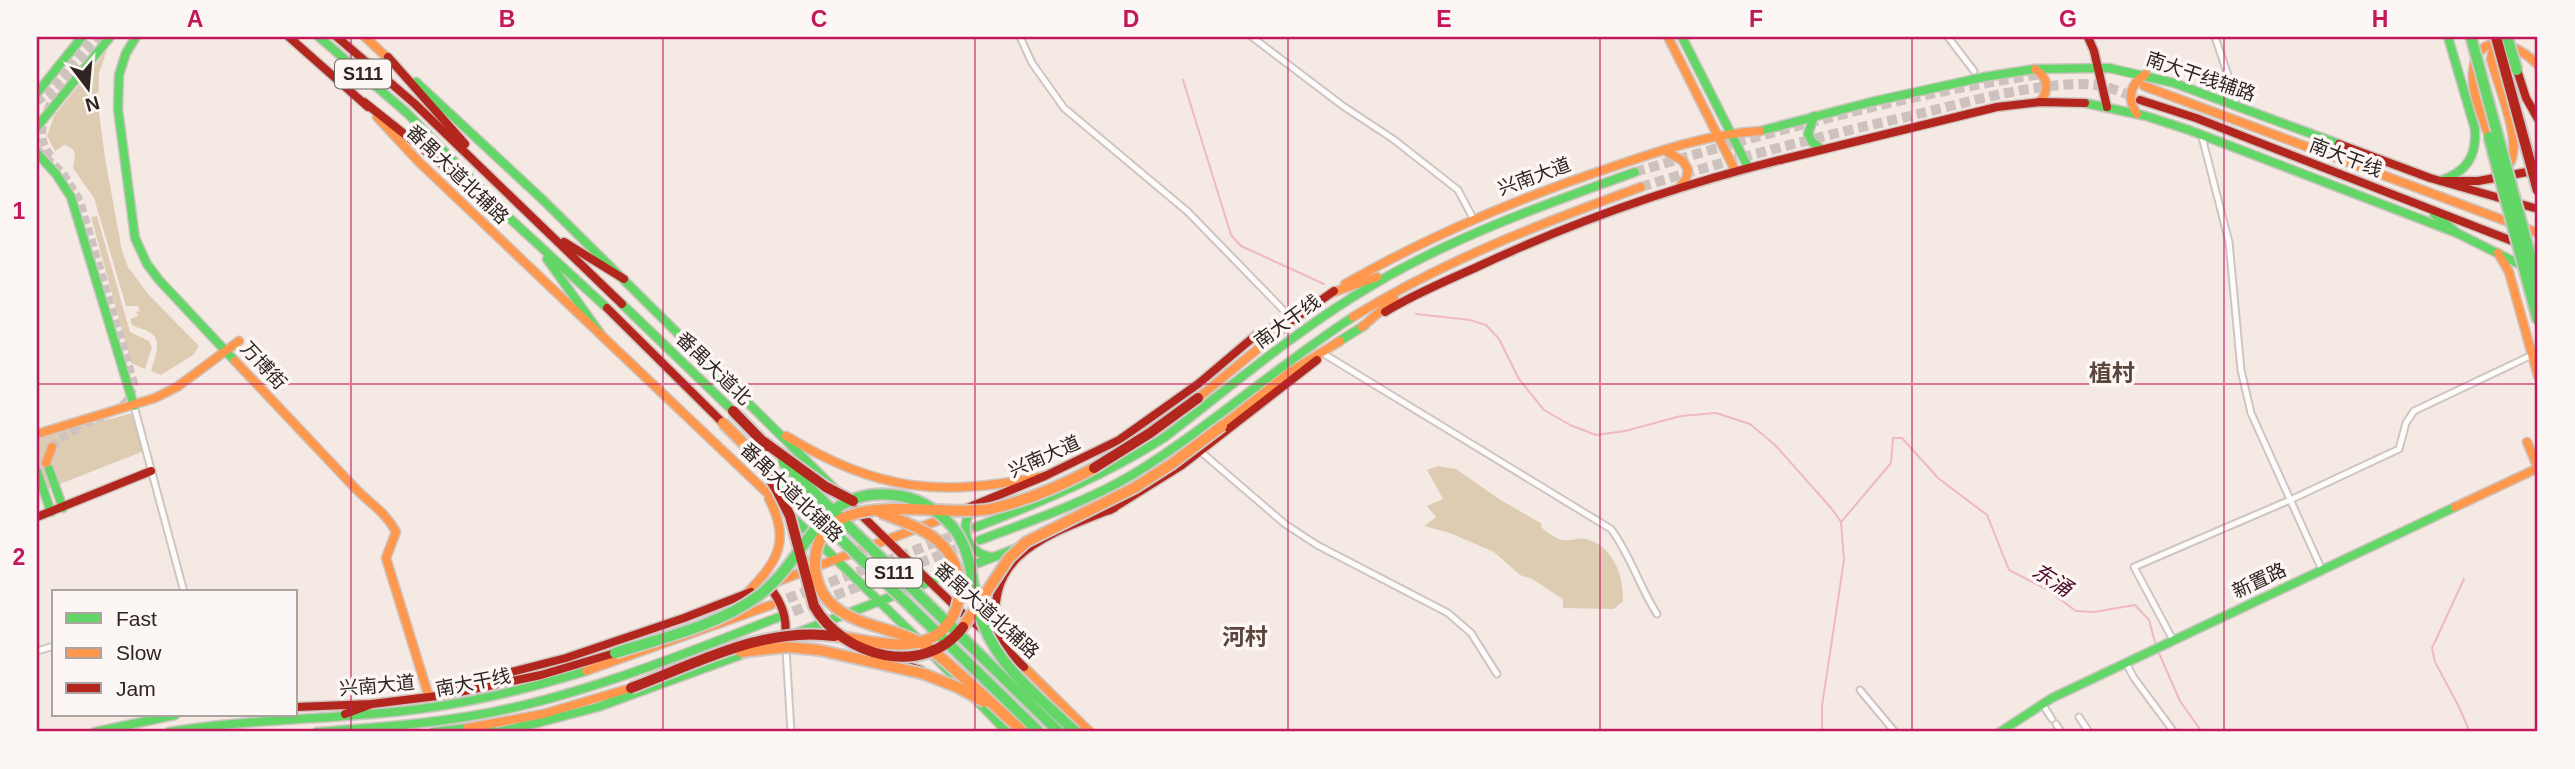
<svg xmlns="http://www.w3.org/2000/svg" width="2575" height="769" font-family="Arial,'Noto Sans SC',sans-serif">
  <rect width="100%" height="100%" fill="#f5e9e4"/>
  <!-- green -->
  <g fill="#ddccb2">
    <path d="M 107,50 L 99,73 L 98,105 L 105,158 L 122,251 L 128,267 L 148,294 L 199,346 L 193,355 L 161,375 L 151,371 C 154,359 164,339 149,332 C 144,329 137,328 132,325 L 130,319 L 138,316 L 136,312 L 140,311 L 138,306 L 126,306 L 94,198 L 73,168 C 75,155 78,149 64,145 L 55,151 L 47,136 L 54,116 Z"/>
    <path d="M 97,216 L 130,332 L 149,341 L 152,347 L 145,369 L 131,363 L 91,217 Z"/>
    <path d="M 133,413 L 144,451 L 37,493 L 37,438 Z"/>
    <path d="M 1438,466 L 1456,469 L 1499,499 L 1542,524 L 1541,527 C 1547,532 1557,540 1564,540 C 1572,541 1580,537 1586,539 C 1613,546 1624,576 1623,601 L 1614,609 L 1563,608 L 1563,599 L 1532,579 L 1520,575 L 1494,552 L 1450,533 L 1424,526 L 1436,517 L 1427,506 L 1443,499 L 1427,470 Z"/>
  </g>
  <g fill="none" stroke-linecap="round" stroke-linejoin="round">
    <!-- stream -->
    <g stroke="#f0b7c5" stroke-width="2">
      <path d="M 1183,80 L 1231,235 L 1241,246 L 1324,284"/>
      <path d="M 1416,314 L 1470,320 L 1486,325 L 1499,339 L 1519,379 L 1544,410 L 1570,425 L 1596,435 L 1625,431 L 1681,416 L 1716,413 L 1750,424 L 1775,445 L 1832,509 L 1841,522 L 1844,560 L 1822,706 L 1822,732"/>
      <path d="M 1842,521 L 1891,463 L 1893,438 L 1902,438 L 1938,478 L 1987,515 L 2009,570 L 2046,589 L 2076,611 L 2094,612 L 2135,605 L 2149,620 L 2156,646"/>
      <path d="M 2464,579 L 2432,648 L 2435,662 L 2459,707 L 2470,732"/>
      <path d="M 2158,651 L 2180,701 L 2202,732"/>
    </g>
    <!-- secondary-tunnel -->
    <g stroke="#cdc2bd" stroke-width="8" stroke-dasharray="8 4" stroke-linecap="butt">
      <path d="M 37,102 L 47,94 L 92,37"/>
      <path d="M 37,149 L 63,173 L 80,201 L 134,383 L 131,396 L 119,409"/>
      <path d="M 51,156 C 20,120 79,65 101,37"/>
      <path d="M 73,427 L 108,415"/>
      <path d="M 52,447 L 60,439 L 81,427"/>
    </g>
    <!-- highway-tunnel -->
    <g stroke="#cdc2bd" stroke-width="10" stroke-dasharray="10 5" stroke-linecap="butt">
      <path d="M 1635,172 C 1770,132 1908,93 2048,73"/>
      <path d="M 1641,187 C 1730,159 1822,136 1914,115 C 1968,102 2025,85 2081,84 C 2102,84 2118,90 2137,99"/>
      <path d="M 773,604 L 976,527"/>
      <path d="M 779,617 L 969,544"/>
    </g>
    <defs>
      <g id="street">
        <path d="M 1020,37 L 1032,63 L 1064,108 L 1188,212 L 1293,320"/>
        <path d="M 1252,37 L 1343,106 L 1393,139 L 1458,190 L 1473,218"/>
        <path d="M 1948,37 L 1974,71"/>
        <path d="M 2215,37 L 2236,99"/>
        <path d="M 2202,137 L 2229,242 L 2241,370 L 2251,413 L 2322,570"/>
        <path d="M 1324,354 L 1611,529 C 1631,556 1639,586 1657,614"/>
        <path d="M 134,406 L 184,592"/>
        <path d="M 1200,451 L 1285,524 L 1317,545 L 1448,613 L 1471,633 L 1497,674"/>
        <path d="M 2173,640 L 2134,567 L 2290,500 L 2399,449 L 2406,423 L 2414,411 L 2532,355"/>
        <path d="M 786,649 L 791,732"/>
        <path d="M 37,651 L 54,646"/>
        <path d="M 2126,663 L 2134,678 L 2174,732"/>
        <path d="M 1860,690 L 1895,732"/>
        <path d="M 2043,705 L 2052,719"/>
        <path d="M 2079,717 L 2089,732"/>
        <path d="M 2056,724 L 2061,732"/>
      </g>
      <g id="fast">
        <path d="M 136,37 L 126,53 L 119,75 L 118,109 L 135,238 L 147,264 L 159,280 L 235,361"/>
        <path d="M 319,37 L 407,113 L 504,213 L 607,308"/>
        <path d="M 1682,37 L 1748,167"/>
        <path d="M 416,82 L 542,199 L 835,489"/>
        <path d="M 37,93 L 82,37"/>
        <path d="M 2085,103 L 2146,116 L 2189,130 L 2457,233 L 2525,267"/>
        <path d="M 1814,116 L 1808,134 L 1812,142 L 1821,149"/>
        <path d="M 37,127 L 110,37"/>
        <path d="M 1760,131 L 1871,102 L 1984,77 L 2035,69 L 2109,68 L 2174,83 L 2339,144"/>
        <path d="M 37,153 L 56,174 L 71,197 L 134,406"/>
        <path d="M 2440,181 C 2466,172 2477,157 2475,129 L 2448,37"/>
        <path d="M 2434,214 L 2457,233"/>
        <path d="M 547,259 L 602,336"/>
        <path d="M 622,304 L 733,411"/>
        <path d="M 1338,342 L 1365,325"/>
        <path d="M 49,469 L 63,508"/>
        <path d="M 37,471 L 51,512"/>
        <path d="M 782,507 L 919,640"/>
        <path d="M 972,508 C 959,529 966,553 992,557"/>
        <path d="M 976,527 C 1042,502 1105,475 1165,437 C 1234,384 1300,327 1376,283 C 1457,235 1547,204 1635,172"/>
        <path d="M 980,540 C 1031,521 1084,503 1132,475 C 1209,428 1277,366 1353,317"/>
        <path d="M 797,633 L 1017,548"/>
        <path d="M 928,650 L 1007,732"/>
        <path d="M 95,732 L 175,715"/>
        <path d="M 169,732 C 252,718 336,720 419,709 C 475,702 531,688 586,671"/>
        <path d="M 317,732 C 382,727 448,723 512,708 C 604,687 692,651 779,617"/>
        <path d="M 433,732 L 467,728 L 498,732 L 541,722 L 598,707 L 746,653"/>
        <path d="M 2000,732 L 2052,698 L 2455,507"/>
      </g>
      <g id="slow">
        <path d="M 365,37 L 392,62"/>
        <path d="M 1668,37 L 1735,170"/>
        <path d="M 2035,69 C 2048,78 2050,89 2040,102"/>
        <path d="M 2144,86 L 2538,233"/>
        <path d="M 2137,114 C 2126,98 2130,84 2146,74"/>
        <path d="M 377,117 L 418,161 L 782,507"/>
        <path d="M 2489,137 C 2483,117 2471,94 2473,72 C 2477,28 2517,43 2538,65"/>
        <path d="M 1664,150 L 1683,161 L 1688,170 L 1686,179 L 1679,188"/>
        <path d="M 2491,179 C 2498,174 2508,169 2511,161 C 2521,137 2497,84 2491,59 L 2493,49 L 2499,44"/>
        <path d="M 2498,253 L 2509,272 L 2538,376"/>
        <path d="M 1345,284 C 1431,235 1521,197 1615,166 C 1662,150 1709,134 1760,131"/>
        <path d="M 1331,293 L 1377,277"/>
        <path d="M 1353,317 C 1443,261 1542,223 1641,187"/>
        <path d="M 1362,327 L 1394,299"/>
        <path d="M 235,361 C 275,403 315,446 355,488 C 370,504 386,512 396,532 L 386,558 L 429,697"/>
        <path d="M 1198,398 L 1293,320"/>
        <path d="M 1222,426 L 1290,372 L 1340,341"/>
        <path d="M 37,434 L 155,398 L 177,387 L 239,341"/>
        <path d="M 786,436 C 880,492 938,497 1045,476"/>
        <path d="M 46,463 L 52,447"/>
        <path d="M 2455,507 L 2538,468 L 2527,442"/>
        <path d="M 776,582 L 947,517"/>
        <path d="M 747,593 C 778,561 791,541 769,499"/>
        <path d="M 1024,667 L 1090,732"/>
        <path d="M 586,671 L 771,605"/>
        <path d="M 467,728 L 543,714 L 631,688"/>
      </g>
      <g id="jam">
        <path d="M 289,37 L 368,107"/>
        <path d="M 337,37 L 415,104 L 622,304"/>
        <path d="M 2088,37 L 2094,51 L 2107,107"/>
        <path d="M 388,57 L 465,144"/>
        <path d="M 2517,70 L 2526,98 L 2538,119"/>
        <path d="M 2140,100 L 2196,118 L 2538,251"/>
        <path d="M 364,102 L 471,187"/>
        <path d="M 2339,144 L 2430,178 L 2538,209"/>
        <path d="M 1780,160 L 1997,107 L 2040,102 L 2085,103"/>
        <path d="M 2444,181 L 2478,181 L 2538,170"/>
        <path d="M 564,242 L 624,279"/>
        <path d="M 607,308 L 723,423"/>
        <path d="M 1385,312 C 1414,294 1446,281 1477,267 C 1575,221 1675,186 1780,160"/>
        <path d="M 855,509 L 962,613 L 1000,643 L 1024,667"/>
        <path d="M 965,509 L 1045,476 L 1119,440 L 1198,384 L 1256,335 L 1293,320 L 1334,291"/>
        <path d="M 1110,510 L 1182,465 L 1317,360"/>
        <path d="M 37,517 L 151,471"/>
        <path d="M 768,585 C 781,601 788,617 785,638"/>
        <path d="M 1000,643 C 977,554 1047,535 1114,508"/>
        <path d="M 885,659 L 921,670"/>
        <path d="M 445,695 L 541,675 L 615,653"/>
        <path d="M 296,707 L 372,704 L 445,695 L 473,682 L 566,658 L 684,618 L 751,592"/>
        <path d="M 345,714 L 372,704"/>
      </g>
    </defs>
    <!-- street casing -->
    <use href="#street" stroke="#cfc5c0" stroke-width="9"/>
    <!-- fast casing -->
    <use href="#fast" stroke="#cfc5c0" stroke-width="11"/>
    <!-- slow casing -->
    <use href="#slow" stroke="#cfc5c0" stroke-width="11"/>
    <!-- jam casing -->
    <use href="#jam" stroke="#cfc5c0" stroke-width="11"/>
    <!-- street -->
    <use href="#street" stroke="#fefcfb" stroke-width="5"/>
    <!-- fast -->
    <use href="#fast" stroke="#63d668" stroke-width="8"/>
    <!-- slow -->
    <use href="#slow" stroke="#ff974d" stroke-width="8"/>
    <!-- jam -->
    <use href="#jam" stroke="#b3261e" stroke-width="8"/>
    <defs>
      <g id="fast-bridge">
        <path d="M 2471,37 L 2538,284"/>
        <path d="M 2507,37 L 2517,70"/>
        <path d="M 2489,137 L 2538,321"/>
        <path d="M 783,462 L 1059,732"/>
        <path d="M 772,472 L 1039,732"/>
        <path d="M 615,653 C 662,638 717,626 758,596 C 810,558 818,481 901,496 C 923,500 944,514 957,533 C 975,560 971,595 983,624 C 1000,669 1042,700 1076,732"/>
      </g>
      <g id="slow-bridge">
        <path d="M 723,423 L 760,460"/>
        <path d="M 963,627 L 1009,558 L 1026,542 L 1134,488 L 1173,463 L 1222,426"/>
        <path d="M 834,636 C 861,639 894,649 920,642 C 963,631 971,576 943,546 C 927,529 902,521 881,513"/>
        <path d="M 741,652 L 788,647 L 819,650 L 924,674 L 957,687 L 985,702"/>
        <path d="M 1023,732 C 1004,714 984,696 964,678 C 949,665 936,651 919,642 C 893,628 858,626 835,607 C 821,596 814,578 815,560 C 820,483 940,519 990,509 C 1027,501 1061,486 1094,468"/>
      </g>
      <g id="jam-bridge">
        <path d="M 2496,37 L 2538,191"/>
        <path d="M 733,411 L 767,446"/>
        <path d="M 764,442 L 826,487 L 853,501"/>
        <path d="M 756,456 L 777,490 L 790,516 L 814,606 C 843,657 924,679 963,627"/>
        <path d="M 1094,468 L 1150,433 L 1198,398"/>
        <path d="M 631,688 C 695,664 764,626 834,636"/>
      </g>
    </defs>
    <!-- fast-bridge casing -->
    <use href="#fast-bridge" stroke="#cdc7c5" stroke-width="14" stroke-linecap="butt"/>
    <!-- slow-bridge casing -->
    <use href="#slow-bridge" stroke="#cdc7c5" stroke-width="14" stroke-linecap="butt"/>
    <!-- jam-bridge casing -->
    <use href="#jam-bridge" stroke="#cdc7c5" stroke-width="14" stroke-linecap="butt"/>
    <!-- fast-bridge -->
    <use href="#fast-bridge" stroke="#63d668" stroke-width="10"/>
    <!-- slow-bridge -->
    <use href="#slow-bridge" stroke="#ff974d" stroke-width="10"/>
    <!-- jam-bridge -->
    <use href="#jam-bridge" stroke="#b3261e" stroke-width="10"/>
  </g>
  <!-- grid -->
  <path fill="none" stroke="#c2185b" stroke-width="2" stroke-opacity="0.55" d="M 351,37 L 351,732M 663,37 L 663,732M 975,37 L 975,732M 1288,37 L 1288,732M 1600,37 L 1600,732M 1912,37 L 1912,732M 2224,37 L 2224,732M 37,384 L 2538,384"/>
  <g text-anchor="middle" stroke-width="7" stroke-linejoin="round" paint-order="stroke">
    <!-- shield labels -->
    <g fill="#fcf7f5" stroke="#6c6461" stroke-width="2">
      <rect x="335" y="59.5" width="56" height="29" rx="5"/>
      <rect x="866" y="558.5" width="56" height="29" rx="5"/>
    </g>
    <g font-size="18" font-weight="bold" fill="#2e2521">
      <text x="363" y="80">S111</text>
      <text x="894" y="579">S111</text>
    </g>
    <!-- street labels -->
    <g font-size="19" fill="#2e2521" stroke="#fcf7f5">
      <text transform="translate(2201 76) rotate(19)" y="7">南大干线辅路</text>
      <text transform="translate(2346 157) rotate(21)" y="7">南大干线</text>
      <text transform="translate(458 174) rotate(44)" y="7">番禺大道北辅路</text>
      <text transform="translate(1534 176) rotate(-20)" y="7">兴南大道</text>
      <text transform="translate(1287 321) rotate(-36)" y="7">南大干线</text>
      <text transform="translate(264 365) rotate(47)" y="7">万博街</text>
      <text transform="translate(714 368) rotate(44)" y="7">番禺大道北</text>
      <text transform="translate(1044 456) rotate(-24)" y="7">兴南大道</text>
      <text transform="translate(792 492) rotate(44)" y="7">番禺大道北铺路</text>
      <text transform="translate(2259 580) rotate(-25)" y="7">新置路</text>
      <text transform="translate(987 610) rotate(42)" y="7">番禺大道北辅路</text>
      <text transform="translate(473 682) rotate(-11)" y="7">南大干线</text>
      <text transform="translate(377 685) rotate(-5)" y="7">兴南大道</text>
    </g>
    <!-- water labels -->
    <g font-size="21" font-style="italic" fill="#4e0b28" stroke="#fcf7f5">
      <text transform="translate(2052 580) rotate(32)" y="7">东涌</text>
    </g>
    <!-- quarter labels -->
    <g font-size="23" font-weight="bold" fill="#5a453c" stroke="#fcf7f5">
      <text x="2112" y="381">植村</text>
      <text x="1245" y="645">河村</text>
    </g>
  </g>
  <!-- border -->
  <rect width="2575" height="769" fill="none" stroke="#fcf7f5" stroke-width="77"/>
  <!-- legend -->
  <rect x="52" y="590" width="245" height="126" fill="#fcf7f5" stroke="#aaa3a0" stroke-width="2"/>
  <rect x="66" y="613" width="35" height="10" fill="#63d668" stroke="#aaa3a0" stroke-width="2"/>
  <text x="116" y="626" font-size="21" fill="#2e2521">Fast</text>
  <rect x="66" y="648" width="35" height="10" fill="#ff974d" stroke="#aaa3a0" stroke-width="2"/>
  <text x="116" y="660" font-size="21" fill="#2e2521">Slow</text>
  <rect x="66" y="683" width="35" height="10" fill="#b3261e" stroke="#aaa3a0" stroke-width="2"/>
  <text x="116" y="696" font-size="21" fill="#2e2521">Jam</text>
  <!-- north arrow -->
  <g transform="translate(88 88) rotate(164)" stroke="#fcf7f5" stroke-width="5" paint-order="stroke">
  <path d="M0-5L12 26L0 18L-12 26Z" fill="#2e2521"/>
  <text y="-10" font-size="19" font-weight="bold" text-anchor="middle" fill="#2e2521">N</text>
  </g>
  <rect x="38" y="38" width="2498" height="692" fill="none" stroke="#c2185b" stroke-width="2.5"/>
  <g font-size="23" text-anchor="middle" font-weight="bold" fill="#c2185b">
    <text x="195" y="27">A</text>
    <text x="507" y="27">B</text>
    <text x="819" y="27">C</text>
    <text x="1131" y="27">D</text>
    <text x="1444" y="27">E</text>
    <text x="1756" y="27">F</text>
    <text x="2068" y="27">G</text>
    <text x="2380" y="27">H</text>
    <text x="19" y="219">1</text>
    <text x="19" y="565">2</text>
  </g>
</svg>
